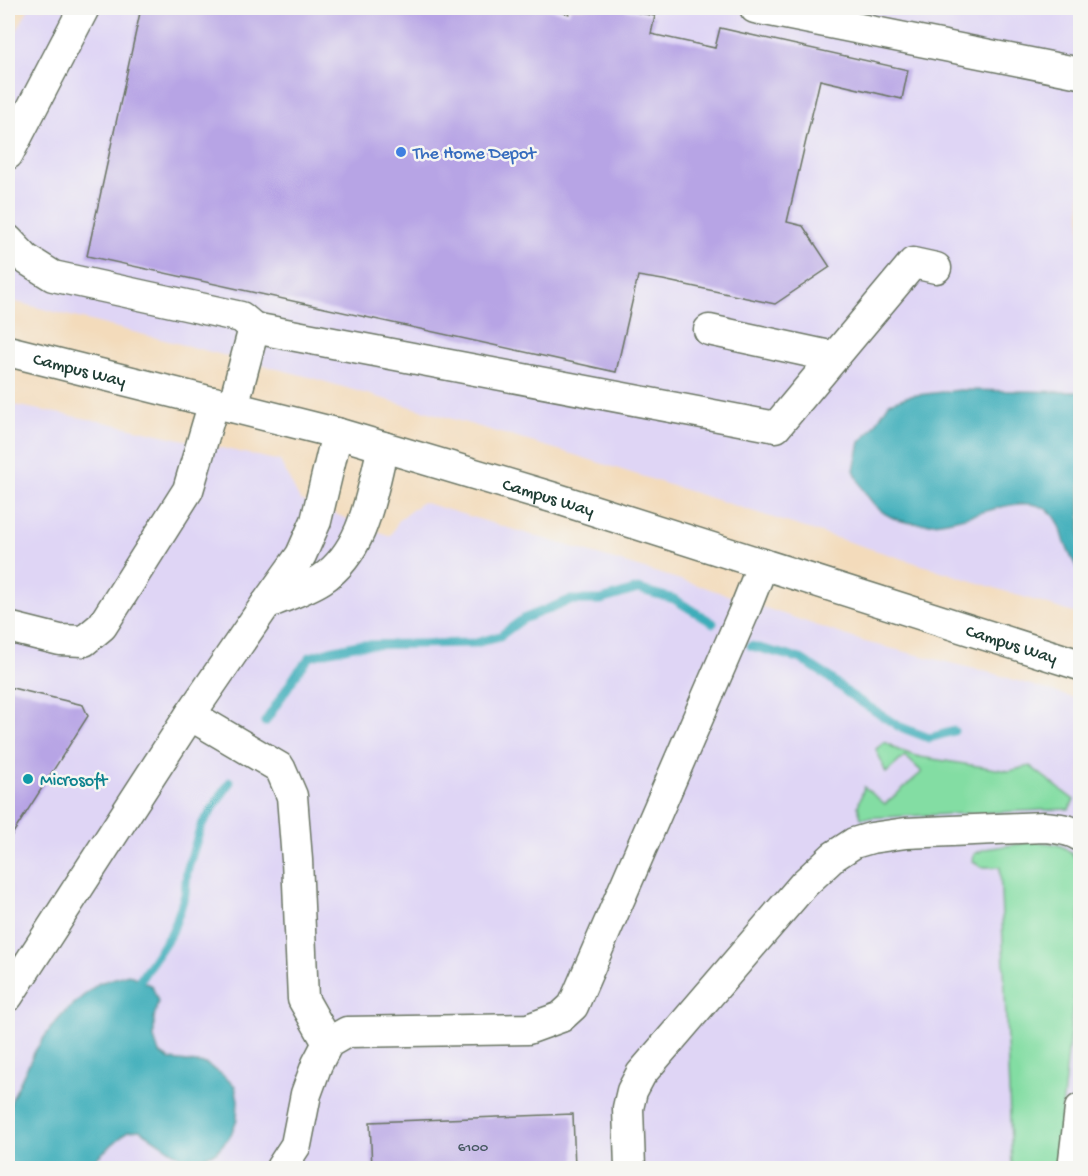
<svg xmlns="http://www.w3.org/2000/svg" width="1088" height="1176" font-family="'Gochi Hand',sans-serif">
  <rect width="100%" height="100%" fill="#f6f6f2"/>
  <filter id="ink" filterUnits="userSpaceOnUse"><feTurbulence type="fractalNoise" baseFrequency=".0167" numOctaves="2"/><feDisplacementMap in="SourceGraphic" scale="12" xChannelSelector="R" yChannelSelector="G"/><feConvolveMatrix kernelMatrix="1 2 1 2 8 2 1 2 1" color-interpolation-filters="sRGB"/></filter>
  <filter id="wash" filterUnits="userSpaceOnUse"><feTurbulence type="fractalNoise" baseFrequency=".008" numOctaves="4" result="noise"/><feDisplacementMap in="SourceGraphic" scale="24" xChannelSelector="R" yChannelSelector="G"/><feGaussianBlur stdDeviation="1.35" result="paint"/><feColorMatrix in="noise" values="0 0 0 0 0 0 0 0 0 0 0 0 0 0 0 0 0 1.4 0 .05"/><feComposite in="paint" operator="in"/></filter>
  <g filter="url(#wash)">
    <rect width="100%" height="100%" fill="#f3dbbb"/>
    <!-- built -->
    <g fill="#dfd5f5">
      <path d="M 29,8 L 1080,8 L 1080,615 L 562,451 L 309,377 L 8,300 L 8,47 Z"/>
      <path d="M 8,404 L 104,422 L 280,461 L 300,500 L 390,536 L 399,520 L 422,502 L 704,587 L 865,642 L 995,674 L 1080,700 L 1080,1168 L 8,1168 Z"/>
    </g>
    <!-- green -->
    <g fill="#83dda3" stroke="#518d6c" stroke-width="1.5">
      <path d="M 885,742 L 898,750 L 920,757 L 1009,771 L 1030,766 L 1074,800 L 1069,809 L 861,818 L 858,806 L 864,787 L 885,804 L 922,772 L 905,756 L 886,773 L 876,749 Z"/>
      <path d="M 1032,842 C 1056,843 1068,843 1080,866 L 1080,935 L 1056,1168 L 1012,1168 L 1000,867 L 982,867 L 973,862 L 974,854 L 985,849 Z"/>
    </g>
    <!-- water -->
    <g fill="#3dadba" stroke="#2e7577" stroke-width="1.5">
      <path d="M 960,390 L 1080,392 L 1080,572 C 1074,564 1069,553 1065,543 C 1061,530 1059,516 1046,509 C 1032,501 1016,504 1001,507 C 959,518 900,542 869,498 C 862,490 858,480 854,470 L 860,442 L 873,428 L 889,403 L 909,396 Z"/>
      <path d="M 128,974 L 152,986 L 158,1001 L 154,1018 L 154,1038 L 159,1053 L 170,1060 L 206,1064 L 220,1073 L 235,1086 L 238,1100 L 237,1119 L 231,1135 L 216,1152 L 200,1158 L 184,1159 L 140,1130 L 128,1131 L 85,1168 L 17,1168 L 9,1163 L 8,1154 L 8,1114 L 11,1101 L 35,1051 L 50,1029 L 65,1012 L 83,996 L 99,983 Z"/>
    </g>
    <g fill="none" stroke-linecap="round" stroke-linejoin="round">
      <!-- stream -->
      <g stroke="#3dadba" stroke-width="9">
        <path d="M 751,646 L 801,659 L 826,675 L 849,694 L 898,726 L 929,738 L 954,731"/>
        <path d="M 265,722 L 297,673 L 310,657 L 330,651 L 358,645 L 476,643 L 500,636 L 523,619 L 570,600 L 601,600 L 638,589 L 674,599 L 713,623"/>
        <path d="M 140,980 L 172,932 L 179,913 L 185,894 L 187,871 L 201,826 L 230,782"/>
      </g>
    </g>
    <g id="blocks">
      <!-- building -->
      <g fill="#b7a4e5">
        <path d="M 141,8 L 541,8 L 569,14 L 571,8 L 615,8 L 655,16 L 651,34 L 715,48 L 720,28 L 908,70 L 902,99 L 820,80 L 787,222 L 803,226 L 830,267 L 775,304 L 663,280 L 638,276 L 616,372 L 87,256 Z"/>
        <path d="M 8,687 L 83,705 L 88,716 L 8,841 Z"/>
        <path d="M 573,1114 L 575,1168 L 372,1168 L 370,1122 Z"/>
      </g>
    </g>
  </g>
  <g filter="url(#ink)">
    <use href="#blocks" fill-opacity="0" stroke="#697463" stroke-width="1.5"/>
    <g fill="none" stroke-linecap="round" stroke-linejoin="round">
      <defs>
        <g id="minor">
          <path d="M 755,8 L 1080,73"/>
          <path d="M 8,154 L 84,8"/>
          <path d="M 8,240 L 26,259 L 53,276 L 241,317 L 254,328 L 233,407"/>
          <path d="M 254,328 L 776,427 L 913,263 L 936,268"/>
          <path d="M 709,330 L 834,357"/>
          <path id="s1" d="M 8,351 L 340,434 L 558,499 L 1080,665"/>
          <path d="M 337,433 L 316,521 L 301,555 L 266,604 C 284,596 305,590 322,579 C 365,550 371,494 383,447"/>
          <path d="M 8,627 L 60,640 L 84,641 L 102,626 L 188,490 L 214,402"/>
          <path d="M 190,715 L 280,768 L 292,796 L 297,860 L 303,999 L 328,1043"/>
          <path d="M 8,996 L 190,715 L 266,604"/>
          <path d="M 281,1168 L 296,1145 L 306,1094 L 317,1064 L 328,1043 L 347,1032 L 528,1029 L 561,1017 L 573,1006 L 743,614 L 763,564"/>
          <path d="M 630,1168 L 628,1108 L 632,1091 L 641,1074 L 804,884 L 834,856 L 854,843 L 871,838 L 906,833 L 1044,827 C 1056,828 1070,829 1080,836"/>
          <path d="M 1073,1168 L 1080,1109"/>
        </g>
      </defs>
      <!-- minor casing -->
      <use href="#minor" stroke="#697463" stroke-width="33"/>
      <!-- minor -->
      <use href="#minor" stroke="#fff" stroke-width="30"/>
    </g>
  </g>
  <!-- markers -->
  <circle fill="#3f7fe0" stroke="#f6f6f2" stroke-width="2" cx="401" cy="152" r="6"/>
  <circle fill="#0f9aa8" stroke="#f6f6f2" stroke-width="2" cx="28" cy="779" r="6"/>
  <g text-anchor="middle" stroke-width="5" stroke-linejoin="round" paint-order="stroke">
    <!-- number labels -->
    <g font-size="15" fill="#455760">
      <text x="473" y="1151">6100</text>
    </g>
    <!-- shop labels -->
    <g font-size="18" fill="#366cbe" stroke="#f6f6f2" text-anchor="start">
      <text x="413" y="158">The Home Depot</text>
    </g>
    <!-- street labels -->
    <g font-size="18" fill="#1f3d34" stroke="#f6f6f2">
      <text dy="6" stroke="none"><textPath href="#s1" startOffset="74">Campus Way</textPath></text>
      <text dy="6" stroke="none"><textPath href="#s1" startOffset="560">Campus Way</textPath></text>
      <text dy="6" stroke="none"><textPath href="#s1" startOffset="1046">Campus Way</textPath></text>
    </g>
    <!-- culture labels -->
    <g font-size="18" fill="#0d838f" stroke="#f6f6f2" text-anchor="start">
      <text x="40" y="785">Microsoft</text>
    </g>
  </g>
  <!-- margin -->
  <rect width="1088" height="1176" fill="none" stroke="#f6f6f2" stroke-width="30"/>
</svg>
